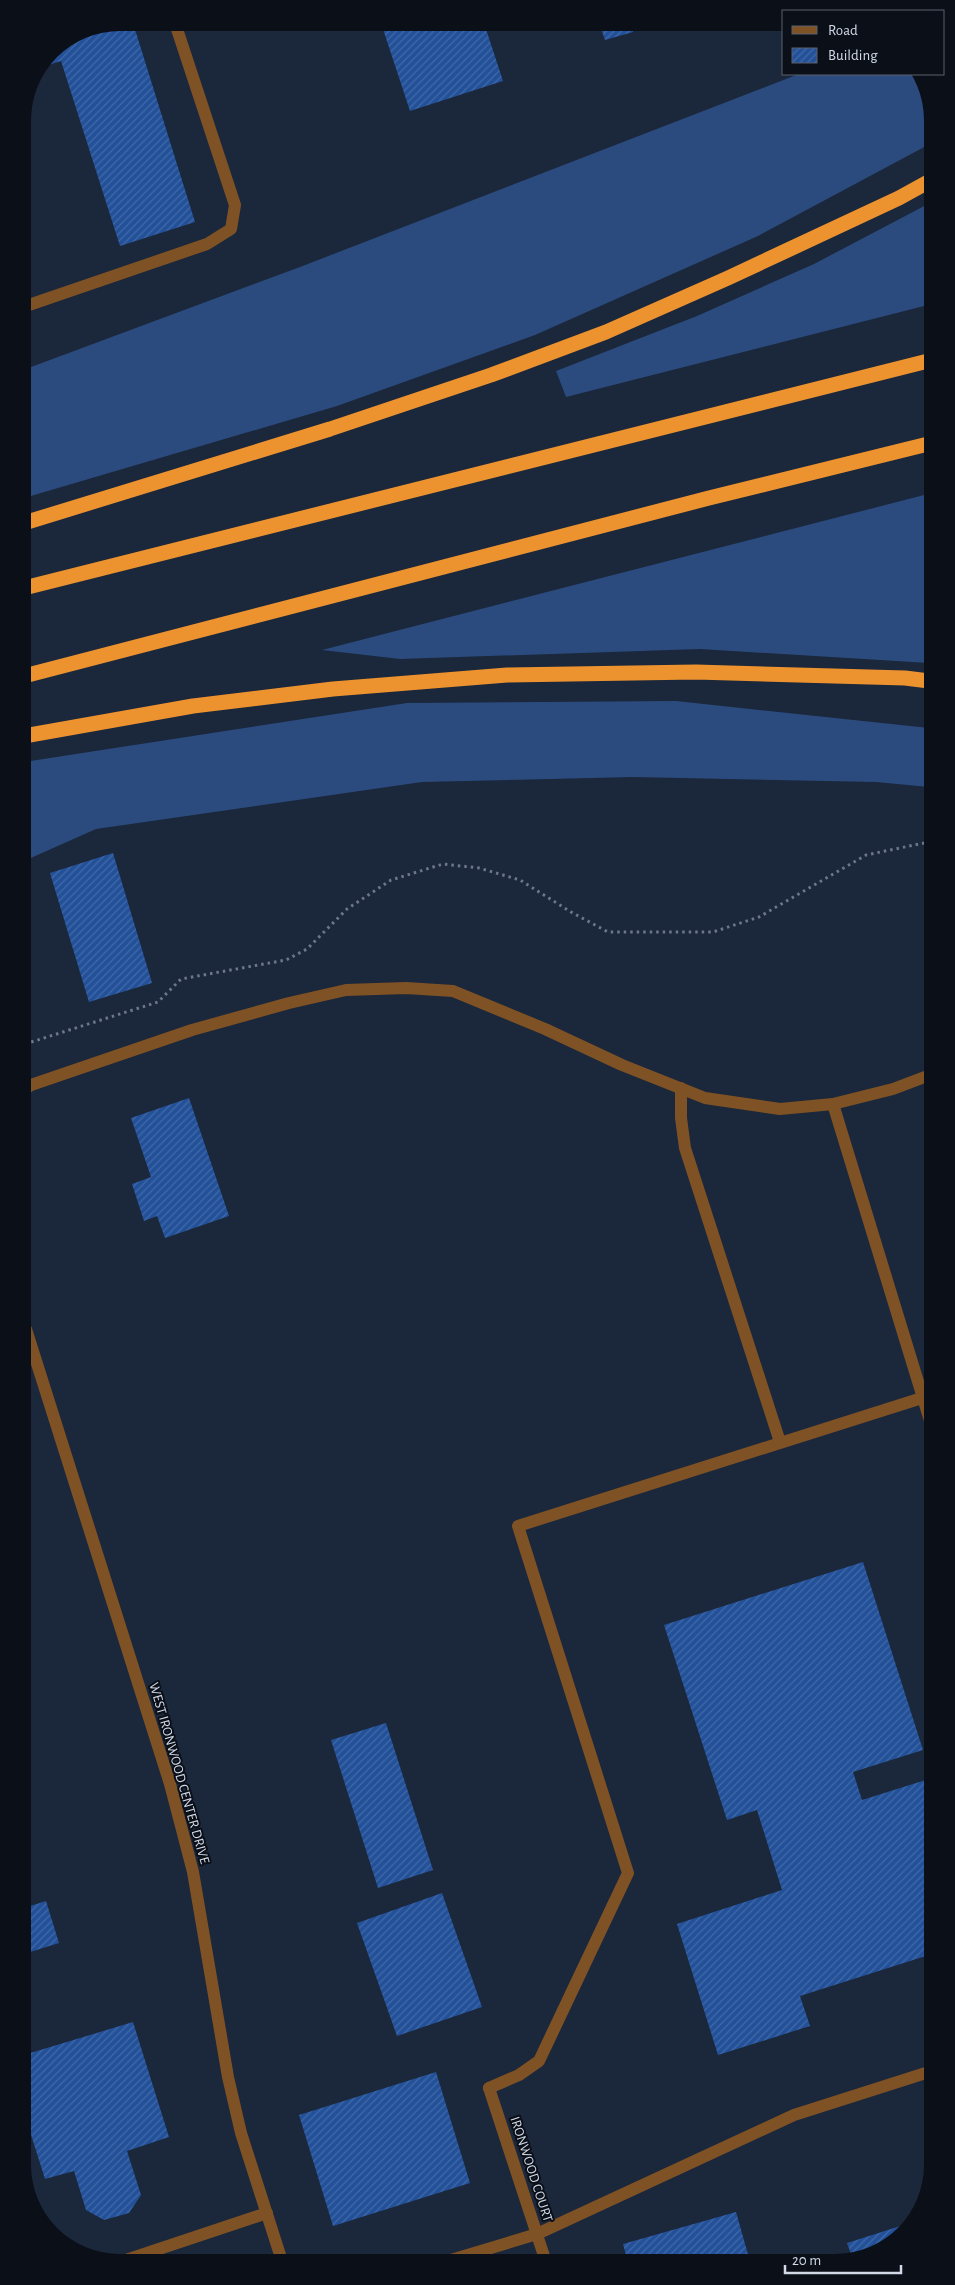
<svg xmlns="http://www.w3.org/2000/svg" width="955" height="2285" font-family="'Alegreya Sans',sans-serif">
  <defs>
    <pattern id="building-hatch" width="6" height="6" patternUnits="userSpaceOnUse" patternTransform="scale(1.25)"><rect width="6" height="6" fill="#235199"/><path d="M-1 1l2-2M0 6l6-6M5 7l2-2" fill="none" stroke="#4269a7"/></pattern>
  </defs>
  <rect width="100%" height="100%" fill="#1b273a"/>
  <!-- grass -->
  <g fill="#2b4b7e">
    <path d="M 799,74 L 916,74 L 927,89 L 928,145 L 758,236 L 535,335 L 337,406 L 24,498 L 23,370 L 300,267 Z"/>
    <path d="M 928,204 L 928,305 L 566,397 L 556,371 L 697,316 L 814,264 Z"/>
    <path d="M 928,494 L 929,663 L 700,649 L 400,659 L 322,650 Z"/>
    <path d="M 676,701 L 929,728 L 929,787 L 876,782 L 633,777 L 422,782 L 96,829 L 24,861 L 24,762 L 407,703 Z"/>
  </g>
  <!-- building -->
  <g fill="url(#building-hatch)">
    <path d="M 120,22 L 133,23 L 195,222 L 120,246 L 61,61 L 39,68 L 51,51 L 83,30 Z"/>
    <path d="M 381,23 L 484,23 L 503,81 L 410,111 Z"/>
    <path d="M 599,23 L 633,23 L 633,32 L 605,40 Z"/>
    <path d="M 113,853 L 152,983 L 89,1002 L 50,873 Z"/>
    <path d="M 189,1098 L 229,1216 L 165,1238 L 157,1216 L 144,1221 L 132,1184 L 151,1177 L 131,1118 Z"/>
    <path d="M 863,1562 L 923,1750 L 853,1772 L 862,1800 L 932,1778 L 932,1954 L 800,1996 L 810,2026 L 718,2055 L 677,1924 L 782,1890 L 757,1810 L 727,1820 L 664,1625 Z"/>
    <path d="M 386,1723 L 433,1870 L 378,1888 L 331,1740 Z"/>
    <path d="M 442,1893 L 482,2007 L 397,2036 L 357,1923 Z"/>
    <path d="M 46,1901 L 59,1943 L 27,1953 L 27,1907 Z"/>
    <path d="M 133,2022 L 169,2137 L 127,2151 L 141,2195 L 129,2213 L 104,2220 L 86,2210 L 74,2171 L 45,2179 L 27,2122 L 27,2054 Z"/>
    <path d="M 436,2072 L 470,2183 L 333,2226 L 299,2115 Z"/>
    <path d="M 736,2212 L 749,2258 L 627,2259 L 623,2244 Z"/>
    <path d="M 913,2222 L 866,2257 L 852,2257 L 847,2243 Z"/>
  </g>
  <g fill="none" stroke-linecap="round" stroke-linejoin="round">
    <!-- path -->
    <path stroke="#6c7787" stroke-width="3" stroke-dasharray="2.5 4" stroke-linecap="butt" d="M 25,1044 L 158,1002 L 181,979 L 286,960 L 307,949 L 347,909 L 391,880 L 443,864 L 479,868 L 520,880 L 571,912 L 608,932 L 713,932 L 759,917 L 866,855 L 929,842"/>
    <!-- lane -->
    <g stroke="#7f5225" stroke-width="12">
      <path d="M 23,307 L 207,244 L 231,229 L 235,205 L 175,23"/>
      <path d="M 681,1088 L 681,1118 L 685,1148 L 780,1442"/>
      <path d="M 833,1104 L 931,1424"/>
      <path d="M 489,2088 L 519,2075 L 539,2061 L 628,1873 L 518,1526 L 922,1398"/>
      <path d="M 451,2260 L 537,2234 L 794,2115 L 932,2071"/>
      <path d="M 120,2262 L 267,2213"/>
    </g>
    <!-- street -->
    <g stroke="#7f5225" stroke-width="12">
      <path d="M 25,1089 L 31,1085 L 192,1030 L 289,1003 L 346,990 L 406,988 L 453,991 L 545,1029 L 622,1065 L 705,1098 L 780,1109 L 833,1104 L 893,1089 L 930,1075"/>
      <path d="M 26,1329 L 170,1784 L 193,1872 L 228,2077 L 241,2133 L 282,2261"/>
      <path d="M 489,2088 L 545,2259"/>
    </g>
    <!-- highway -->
    <g stroke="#ec9330" stroke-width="15">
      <path d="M 24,523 L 330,429 L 491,375 L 606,332 L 728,278 L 899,198 L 928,182"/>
      <path d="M 24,588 L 928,361"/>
      <path d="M 24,676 L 709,498 L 928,444"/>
      <path d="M 24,736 L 193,706 L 333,689 L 507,675 L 696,672 L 905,678 L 929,681"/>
    </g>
  </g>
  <g text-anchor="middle" stroke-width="4" stroke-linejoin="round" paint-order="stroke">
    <!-- street labels -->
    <g font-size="14" fill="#d2dae7" stroke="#0a0f18">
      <text transform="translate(180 1773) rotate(74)" y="5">WEST IRONWOOD CENTER DRIVE</text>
      <text transform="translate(532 2169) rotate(72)" y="5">IRONWOOD COURT</text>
    </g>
  </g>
  <!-- crop -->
  <path d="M0 0H955V2285H0ZM120 31H835A89 89 0 0 1 924 120V2165A89 89 0 0 1 835 2254H120A89 89 0 0 1 31 2165V120A89 89 0 0 1 120 31Z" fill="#0a0f18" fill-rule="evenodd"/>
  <!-- legend -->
  <rect x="782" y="10" width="162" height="65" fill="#0a0f18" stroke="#5a606b"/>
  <rect x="792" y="26" width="25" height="8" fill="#7f5225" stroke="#5a606b"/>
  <text x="828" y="35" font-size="15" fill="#d2dae7">Road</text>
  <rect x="792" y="48" width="25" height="15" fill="url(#building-hatch)" stroke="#5a606b"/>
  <text x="828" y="60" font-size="15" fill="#d2dae7">Building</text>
  <!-- scale -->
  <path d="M785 2265v8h116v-8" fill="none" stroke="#d2dae7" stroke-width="2.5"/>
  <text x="792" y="2265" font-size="15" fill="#d2dae7" stroke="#0a0f18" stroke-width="4" paint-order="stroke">20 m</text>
</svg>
